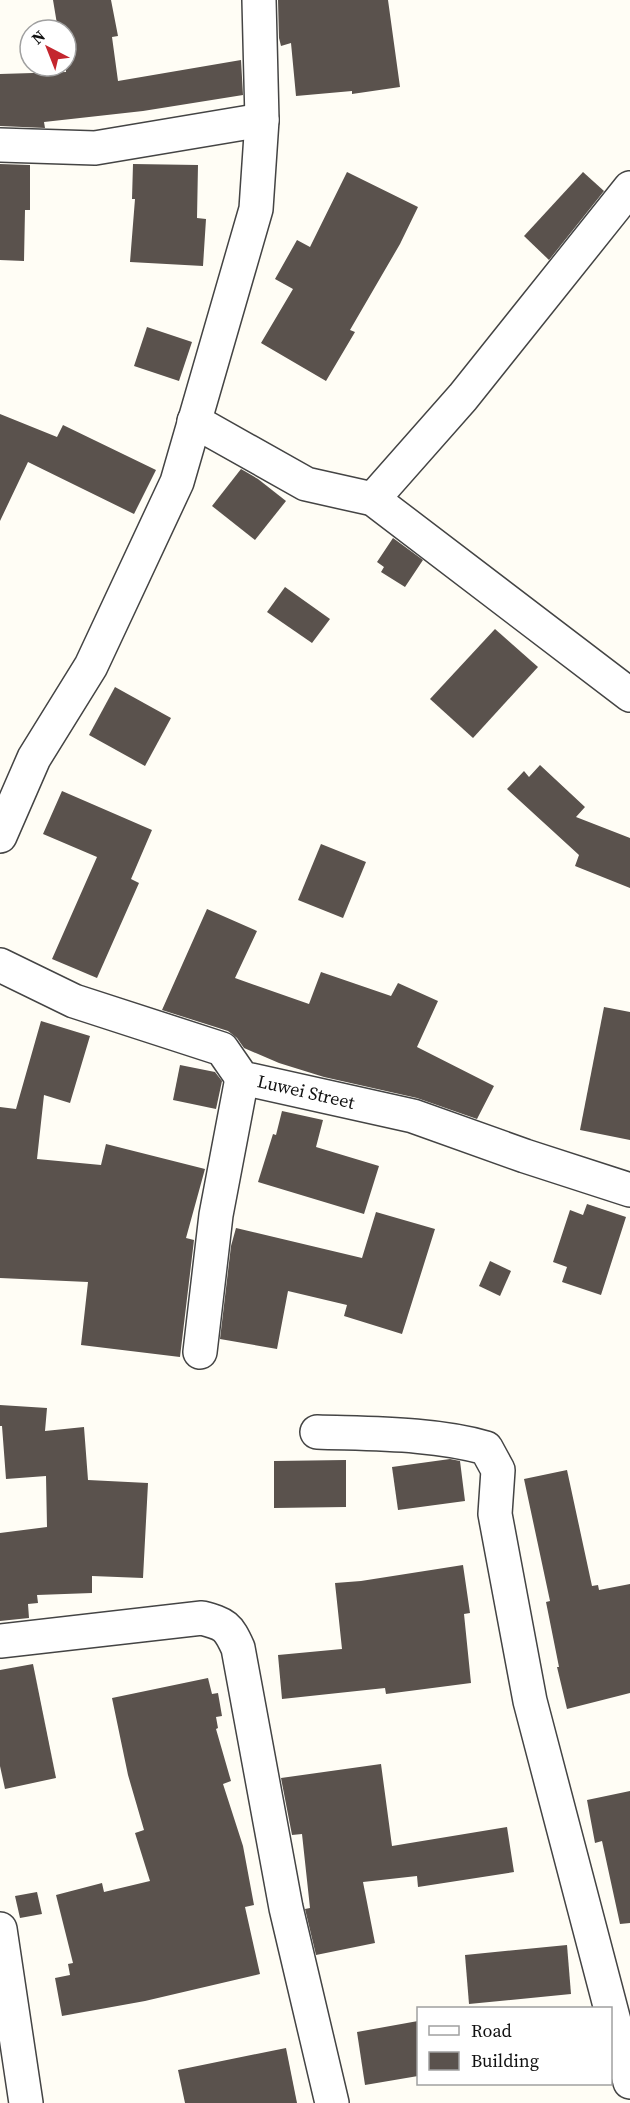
<svg xmlns="http://www.w3.org/2000/svg" width="630" height="2103" font-family="'Source Serif 4',serif">
  <rect width="100%" height="100%" fill="#fffdf5"/>
  <!-- building -->
  <g fill="#5a524d">
    <path d="M 53,0 L 111,0 L 118,36 L 112,37 L 118,81 L 241,60 L 243,95 L 143,111 L 44,122 L 45,128 L 0,126 L 0,74 L 66,72 L 66,30 L 58,30 Z"/>
    <path d="M 278,0 L 388,0 L 400,87 L 352,94 L 352,91 L 296,96 L 291,43 L 281,46 L 279,38 Z"/>
    <path d="M 0,164 L 30,165 L 30,210 L 25,210 L 24,261 L 0,260 Z"/>
    <path d="M 133,164 L 198,165 L 197,218 L 206,219 L 203,266 L 130,262 L 135,199 L 132,199 Z"/>
    <path d="M 347,172 L 418,207 L 400,244 L 350,330 L 355,332 L 326,381 L 261,343 L 293,289 L 275,279 L 297,240 L 310,247 Z"/>
    <path d="M 583,172 L 604,191 L 549,260 L 524,236 Z"/>
    <path d="M 147,327 L 192,342 L 179,381 L 134,366 Z"/>
    <path d="M 0,414 L 57,437 L 63,425 L 156,470 L 134,514 L 28,462 L 0,521 Z"/>
    <path d="M 241,469 L 258,479 L 286,501 L 255,540 L 212,506 Z"/>
    <path d="M 393,538 L 423,560 L 405,587 L 381,572 L 384,567 L 377,562 Z"/>
    <path d="M 285,587 L 330,619 L 312,643 L 267,612 Z"/>
    <path d="M 495,629 L 538,667 L 473,738 L 430,699 Z"/>
    <path d="M 115,687 L 171,718 L 145,766 L 89,735 Z"/>
    <path d="M 540,765 L 585,807 L 576,817 L 630,838 L 630,888 L 575,866 L 579,855 L 507,789 L 524,771 L 529,777 Z"/>
    <path d="M 62,791 L 152,830 L 131,879 L 139,883 L 97,978 L 52,959 L 97,857 L 43,834 Z"/>
    <path d="M 321,844 L 366,862 L 343,918 L 298,900 Z"/>
    <path d="M 207,909 L 257,931 L 235,978 L 309,1004 L 321,972 L 391,996 L 398,983 L 438,1001 L 417,1047 L 494,1086 L 477,1119 L 417,1098 L 324,1077 L 279,1063 L 244,1048 L 237,1038 L 228,1031 L 162,1010 Z"/>
    <path d="M 604,1007 L 630,1012 L 630,1140 L 580,1130 Z"/>
    <path d="M 41,1021 L 90,1036 L 70,1103 L 44,1095 L 37,1159 L 101,1165 L 106,1144 L 205,1169 L 186,1238 L 194,1240 L 180,1357 L 81,1345 L 88,1282 L 0,1278 L 0,1107 L 16,1109 Z"/>
    <path d="M 180,1065 L 215,1072 L 222,1081 L 216,1109 L 173,1100 Z"/>
    <path d="M 282,1111 L 323,1120 L 316,1147 L 379,1166 L 364,1214 L 258,1182 L 273,1134 L 276,1135 Z"/>
    <path d="M 587,1204 L 626,1217 L 601,1295 L 562,1282 L 567,1267 L 553,1262 L 570,1210 L 583,1215 Z"/>
    <path d="M 376,1212 L 435,1229 L 402,1334 L 344,1316 L 347,1305 L 288,1291 L 277,1349 L 220,1339 L 231,1246 L 236,1228 L 362,1258 Z"/>
    <path d="M 490,1261 L 511,1271 L 500,1296 L 479,1286 Z"/>
    <path d="M 0,1405 L 47,1408 L 45,1431 L 84,1427 L 88,1480 L 148,1483 L 143,1578 L 92,1576 L 92,1593 L 37,1595 L 38,1603 L 28,1604 L 29,1618 L 0,1621 L 0,1533 L 47,1527 L 46,1476 L 6,1479 L 2,1426 L 0,1426 Z"/>
    <path d="M 450,1459 L 460,1461 L 465,1501 L 398,1510 L 392,1467 Z"/>
    <path d="M 346,1460 L 346,1507 L 274,1508 L 274,1461 Z"/>
    <path d="M 567,1470 L 592,1586 L 598,1585 L 599,1590 L 630,1584 L 630,1693 L 567,1709 L 557,1667 L 559,1667 L 546,1602 L 550,1601 L 524,1479 Z"/>
    <path d="M 463,1565 L 470,1613 L 464,1614 L 471,1683 L 386,1694 L 385,1688 L 282,1699 L 278,1655 L 342,1649 L 335,1583 L 361,1581 Z"/>
    <path d="M 33,1664 L 56,1778 L 5,1789 L 0,1766 L 0,1670 Z"/>
    <path d="M 208,1678 L 212,1694 L 218,1693 L 222,1716 L 216,1717 L 218,1728 L 216,1729 L 231,1781 L 223,1784 L 243,1846 L 254,1905 L 245,1907 L 260,1974 L 145,2001 L 62,2016 L 55,1978 L 70,1975 L 68,1964 L 73,1963 L 56,1895 L 102,1883 L 104,1892 L 150,1881 L 135,1833 L 144,1830 L 128,1775 L 112,1698 Z"/>
    <path d="M 381,1764 L 392,1846 L 507,1827 L 514,1872 L 418,1887 L 417,1876 L 363,1882 L 375,1943 L 316,1955 L 305,1909 L 310,1908 L 302,1834 L 292,1835 L 281,1778 Z"/>
    <path d="M 630,1791 L 630,1923 L 620,1924 L 602,1841 L 595,1843 L 587,1800 Z"/>
    <path d="M 37,1892 L 42,1914 L 20,1918 L 15,1896 Z"/>
    <path d="M 567,1945 L 571,1994 L 469,2004 L 465,1955 Z"/>
    <path d="M 418,2021 L 418,2076 L 365,2085 L 357,2032 Z"/>
    <path d="M 286,2048 L 297,2103 L 185,2103 L 178,2070 Z"/>
  </g>
  <g fill="none" stroke-linecap="round" stroke-linejoin="round">
    <defs>
      <g id="minor">
        <path d="M 0,145 L 95,148 L 262,120"/>
        <path d="M 194,421 L 306,484 L 373,499 L 630,695"/>
        <path d="M 373,499 L 463,397 L 630,188"/>
        <path d="M 0,836 L 34,758 L 91,666 L 177,482 L 256,209 L 262,120 L 259,0"/>
        <path d="M 0,965 L 74,1001 L 222,1049 L 242,1078 L 413,1116 L 525,1156 L 630,1190"/>
        <path d="M 200,1352 L 216,1215 L 242,1078"/>
        <path d="M 317,1432 C 371,1434 434,1433 486,1448 L 498,1470 L 495,1514 L 530,1701 L 630,2082"/>
        <path d="M 0,1641 L 202,1618 C 225,1624 228,1626 238,1648 L 286,1908 L 332,2103"/>
        <path d="M 0,1929 L 26,2103"/>
      </g>
    </defs>
    <!-- minor casing -->
    <use href="#minor" stroke="#444" stroke-width="36"/>
    <!-- minor -->
    <use href="#minor" stroke="#fff" stroke-width="33"/>
  </g>
  <g text-anchor="middle" stroke-width="6" stroke-linejoin="round" paint-order="stroke">
    <!-- street labels -->
    <g font-size="18" fill="#111" stroke="#fff">
      <text transform="translate(306 1092) rotate(13)" y="6">Luwei Street</text>
    </g>
  </g>
  <!-- legend -->
  <rect x="417" y="2007" width="195" height="78" fill="#ffffff" stroke="#a0a0a0" stroke-width="1.5"/>
  <rect x="429" y="2026" width="30" height="9" fill="#ffffff" stroke="#a0a0a0" stroke-width="1.5"/>
  <text x="471" y="2037" font-size="18" fill="#111111">Road</text>
  <rect x="429" y="2052" width="30" height="18" fill="#5a524d" stroke="#a0a0a0" stroke-width="1.5"/>
  <text x="471" y="2067" font-size="18" fill="#111111">Building</text>
  <!-- north arrow -->
  <g transform="translate(48 48) rotate(318)"><circle r="28" fill="#ffffff" stroke="#a0a0a0" stroke-width="1.5"/>
  <path d="M0-4.5L10 22L0 15L-10 22Z" fill="#c4262e"/>
  <text y="-9" font-size="16" font-weight="bold" text-anchor="middle" fill="#111111">N</text>
  </g>
</svg>
